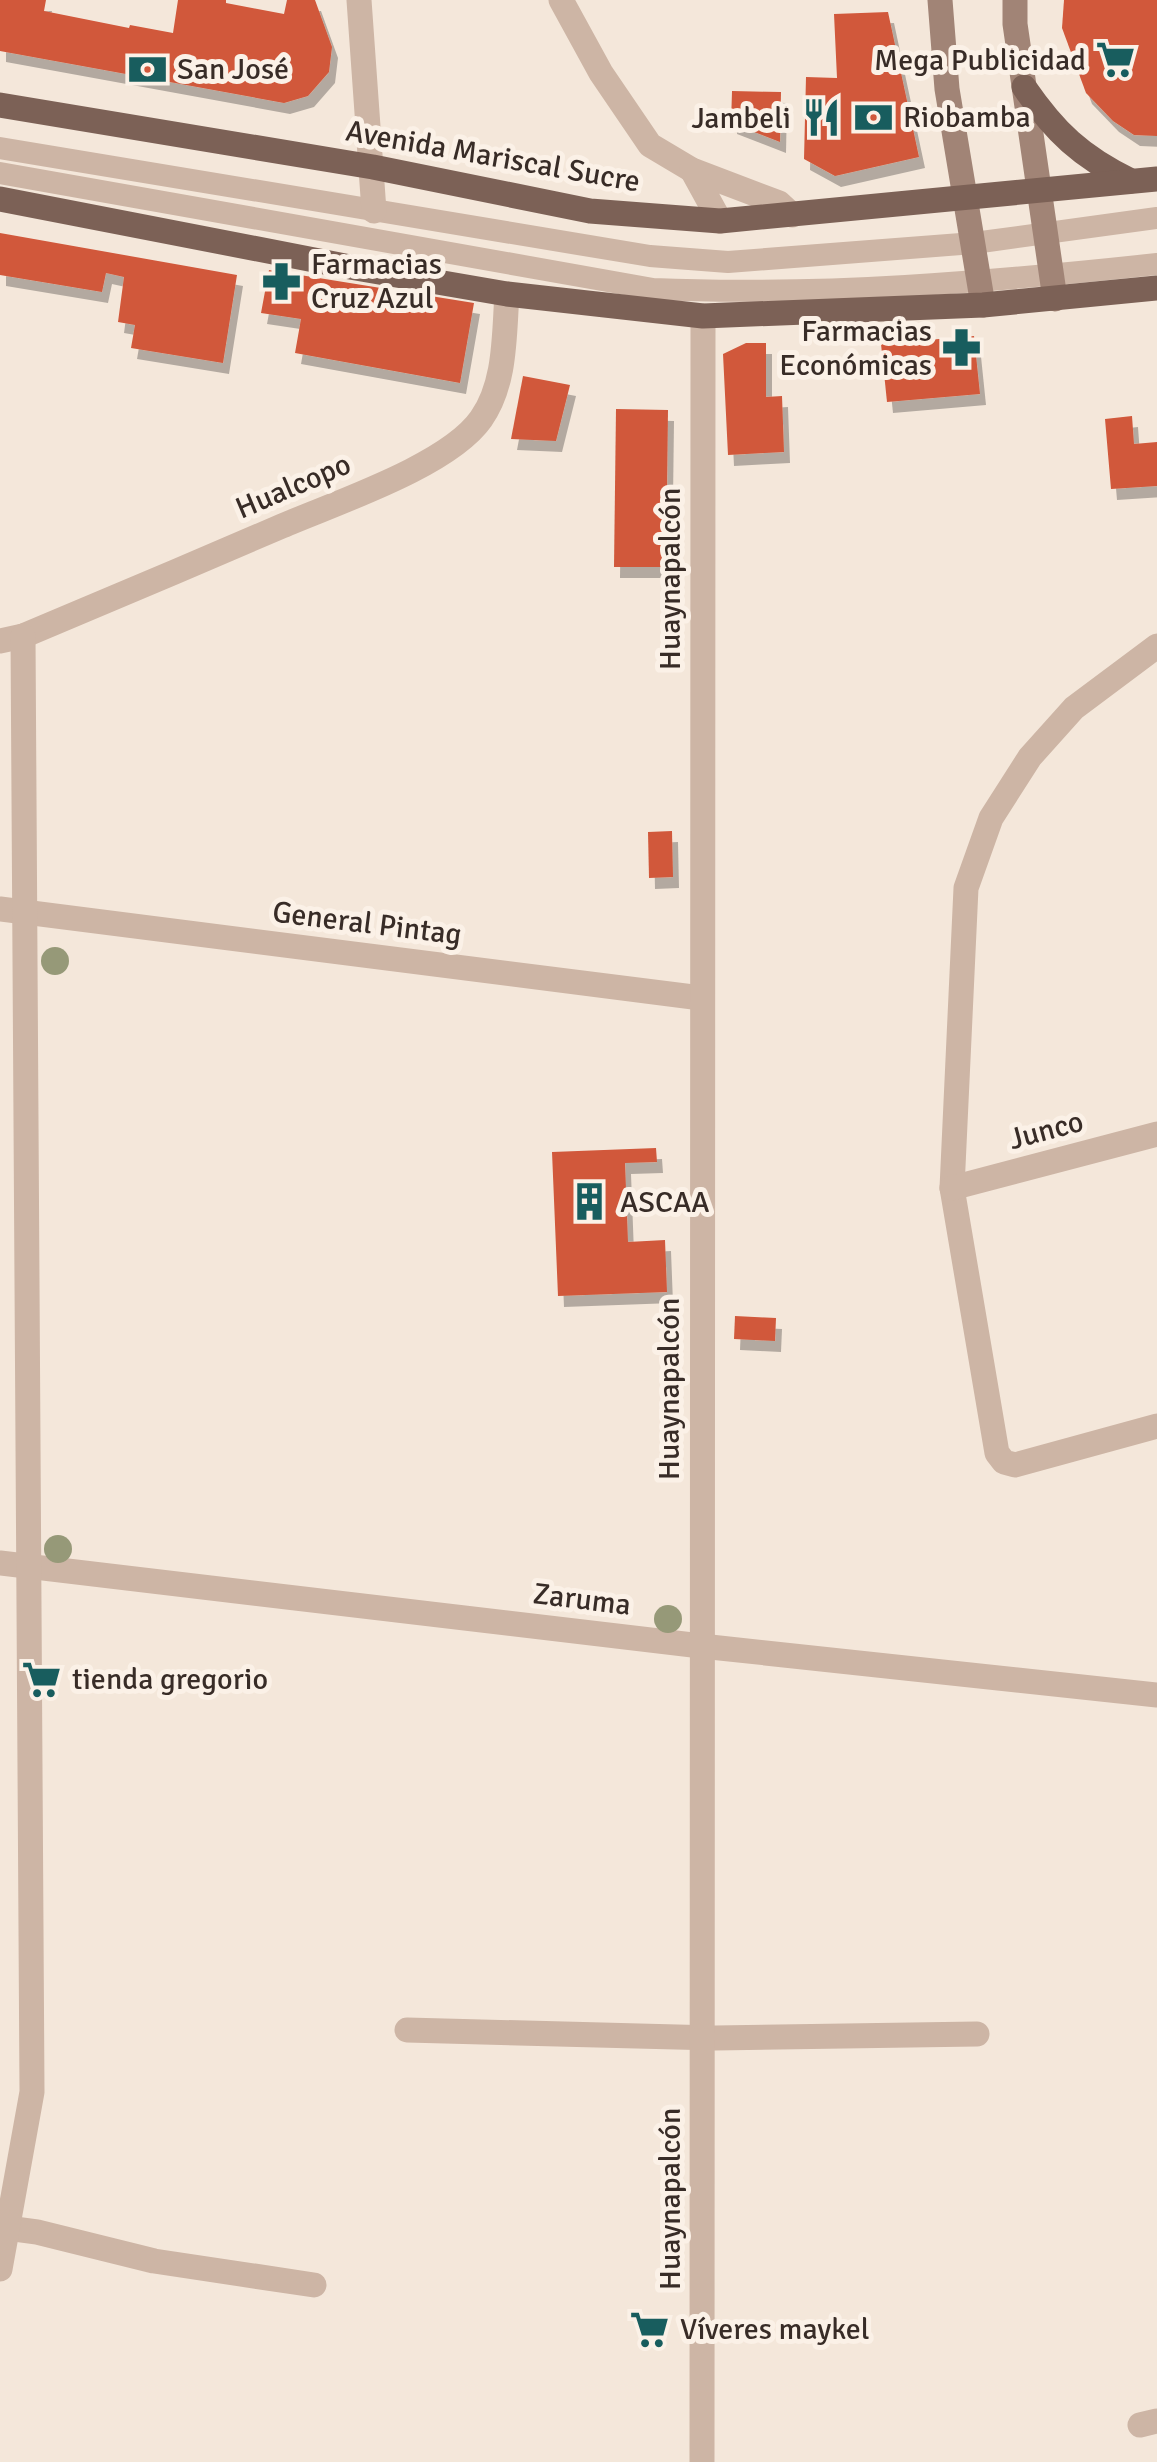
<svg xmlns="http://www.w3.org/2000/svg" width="1157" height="2462" font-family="Signika,sans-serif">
  <defs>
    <filter id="shadow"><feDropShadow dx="6" dy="11" stdDeviation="0" flood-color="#0004"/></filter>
  </defs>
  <rect width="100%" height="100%" fill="#f4e7da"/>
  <!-- building -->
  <g fill="#d1583b" filter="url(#shadow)">
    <path d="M 0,0 L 46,0 L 44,11 L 129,28 L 130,25 L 173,33 L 178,0 L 226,0 L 226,3 L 284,14 L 287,0 L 315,0 L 332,47 L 329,72 L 308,96 L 284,103 L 0,51 Z"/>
    <path d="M 1064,0 L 1157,0 L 1157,136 L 1134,135 L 1113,121 L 1086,93 L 1062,28 Z"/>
    <path d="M 888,12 L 919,157 L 835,176 L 804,159 L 806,77 L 837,78 L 834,14 Z"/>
    <path d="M 732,91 L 781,92 L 780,142 L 731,123 Z"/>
    <path d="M 0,233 L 237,275 L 223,363 L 131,348 L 135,325 L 118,322 L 124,277 L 106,273 L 102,292 L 0,275 Z"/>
    <path d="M 269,270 L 474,303 L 460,383 L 295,353 L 301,319 L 261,313 Z"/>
    <path d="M 974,336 L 980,394 L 887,402 L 881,344 Z"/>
    <path d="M 746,343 L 766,343 L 766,397 L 782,396 L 784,452 L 728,455 L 723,354 Z"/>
    <path d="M 523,376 L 570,385 L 556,441 L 511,439 Z"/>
    <path d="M 616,409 L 668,410 L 666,567 L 614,567 Z"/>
    <path d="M 1132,416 L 1134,444 L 1157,442 L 1157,486 L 1111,489 L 1105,419 Z"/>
    <path d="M 672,831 L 673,877 L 649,878 L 648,832 Z"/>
    <path d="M 656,1148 L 657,1162 L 625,1163 L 628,1242 L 665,1240 L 667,1292 L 558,1296 L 552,1152 Z"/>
    <path d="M 735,1316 L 776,1318 L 775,1341 L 734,1339 Z"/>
  </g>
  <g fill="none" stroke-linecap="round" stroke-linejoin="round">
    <!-- lane -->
    <g stroke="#cdb5a5" stroke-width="22">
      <path d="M 0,148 L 650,256 L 728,262 L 974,243 L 1157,218"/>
      <path d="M 0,173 L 653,289 C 821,296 990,282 1157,264"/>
    </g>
    <!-- street -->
    <g stroke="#cdb5a5" stroke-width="25">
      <path d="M 359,0 L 374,211"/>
      <path d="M 561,0 L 601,73 L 650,145 L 692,170 L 779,203 L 792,215"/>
      <path d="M 692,170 L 720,221"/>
      <path d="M 0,641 L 23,636 C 109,600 196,563 282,526 C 335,503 448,466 481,419 C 506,384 504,335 507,294"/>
      <path d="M 1157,646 L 1074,708 L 1030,757 L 991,818 L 966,888 L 952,1188 L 997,1453 L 1004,1462 L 1015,1465 L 1157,1426"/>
      <path d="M 0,909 L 701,998"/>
      <path d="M 952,1188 L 1157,1134"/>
      <path d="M 0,1563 L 701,1646 L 1157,1695"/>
      <path d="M 407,2030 L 715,2038 L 977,2034"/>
      <path d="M 7,2228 L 37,2232 L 154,2261 L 314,2285"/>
      <path d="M 0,2269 L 32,2092 L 23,636"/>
      <path d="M 1140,2425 L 1157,2421"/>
      <path d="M 702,2462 L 703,316"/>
    </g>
    <!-- secondary -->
    <g stroke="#a18476" stroke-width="25">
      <path d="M 940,0 L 947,89 L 983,305"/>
      <path d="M 1015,0 L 1015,24 L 1055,299"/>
    </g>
    <!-- primary -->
    <g stroke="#7c6156" stroke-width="25">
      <path d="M 1024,87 C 1055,132 1081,157 1131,181"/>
      <path d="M 0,105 L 373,167 L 590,211 L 720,221 L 1157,179"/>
      <path d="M 0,199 L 350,267 L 507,294 L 703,316 L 983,305 L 1157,288"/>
    </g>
  </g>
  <!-- trees -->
  <g fill="#969978">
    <circle cx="55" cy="961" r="14"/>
    <circle cx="58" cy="1549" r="14"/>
    <circle cx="668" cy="1619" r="14"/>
  </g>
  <!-- icons -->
  <defs>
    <symbol id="supermarket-bare" viewBox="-9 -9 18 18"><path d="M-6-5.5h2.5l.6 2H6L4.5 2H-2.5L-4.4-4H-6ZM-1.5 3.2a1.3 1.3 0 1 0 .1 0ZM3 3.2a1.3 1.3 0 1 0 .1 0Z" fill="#185d5e" stroke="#fbf1e7" stroke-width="2.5" paint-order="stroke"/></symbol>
    <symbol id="bank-bare" viewBox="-9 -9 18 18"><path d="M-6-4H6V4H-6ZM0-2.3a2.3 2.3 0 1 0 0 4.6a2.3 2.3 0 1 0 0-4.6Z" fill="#185d5e" stroke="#fbf1e7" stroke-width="2.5" paint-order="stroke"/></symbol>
    <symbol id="restaurant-bare" viewBox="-9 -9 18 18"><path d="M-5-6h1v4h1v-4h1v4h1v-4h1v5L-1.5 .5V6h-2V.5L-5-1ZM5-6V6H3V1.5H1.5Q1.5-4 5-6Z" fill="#185d5e" stroke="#fbf1e7" stroke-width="2.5" paint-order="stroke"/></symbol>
    <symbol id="pharmacy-bare" viewBox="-9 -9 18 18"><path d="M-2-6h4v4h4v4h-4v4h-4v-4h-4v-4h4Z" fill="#185d5e" stroke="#fbf1e7" stroke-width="2.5" paint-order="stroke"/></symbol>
    <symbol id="building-bare" viewBox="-9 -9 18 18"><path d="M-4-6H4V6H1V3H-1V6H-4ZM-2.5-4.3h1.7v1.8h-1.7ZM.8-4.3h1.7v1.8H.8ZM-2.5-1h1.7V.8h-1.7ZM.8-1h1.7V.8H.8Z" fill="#185d5e" stroke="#fbf1e7" stroke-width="2.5" paint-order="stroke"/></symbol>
  </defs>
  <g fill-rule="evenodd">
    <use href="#supermarket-bare" x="1088" y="32" width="55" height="55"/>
    <use href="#bank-bare" x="120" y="42" width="55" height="55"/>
    <use href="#bank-bare" x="846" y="90" width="55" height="55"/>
    <use href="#restaurant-bare" x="794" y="90" width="55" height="55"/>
    <use href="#pharmacy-bare" x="254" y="254" width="55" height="55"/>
    <use href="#pharmacy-bare" x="934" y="320" width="55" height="55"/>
    <use href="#building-bare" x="562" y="1174" width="55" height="55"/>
    <use href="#supermarket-bare" x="14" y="1652" width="55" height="55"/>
    <use href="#supermarket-bare" x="622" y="2302" width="55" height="55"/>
  </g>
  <g text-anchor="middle" stroke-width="10" stroke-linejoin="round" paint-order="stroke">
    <!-- poi labels -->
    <g font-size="30" fill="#382c27" stroke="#fbf1e7" text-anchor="start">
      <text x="1086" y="70" text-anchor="end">Mega Publicidad</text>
      <text x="177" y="79">San José</text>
      <text x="903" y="127">Riobamba</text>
      <text x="791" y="128" text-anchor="end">Jambeli</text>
      <text x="311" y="274">Farmacias<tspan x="311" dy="34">Cruz Azul</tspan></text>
      <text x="932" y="341" text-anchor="end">Farmacias<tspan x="932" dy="34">Económicas</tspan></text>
      <text x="620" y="1212">ASCAA</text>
      <text x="72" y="1689">tienda gregorio</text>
      <text x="680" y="2339">Víveres maykel</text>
    </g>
    <!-- street labels -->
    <g font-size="30" fill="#382c27" stroke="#fbf1e7">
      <text transform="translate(493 156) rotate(10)" y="10">Avenida Mariscal Sucre</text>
      <text transform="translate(293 486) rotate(-23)" y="10">Hualcopo</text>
      <text transform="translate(670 579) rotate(-90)" y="10">Huaynapalcón</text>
      <text transform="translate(367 923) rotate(7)" y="10">General Pintag</text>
      <text transform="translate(1046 1130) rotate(-15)" y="10">Junco</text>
      <text transform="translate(669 1389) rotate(-90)" y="10">Huaynapalcón</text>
      <text transform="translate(582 1599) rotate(7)" y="10">Zaruma</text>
      <text transform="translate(670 2199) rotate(-90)" y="10">Huaynapalcón</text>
    </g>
  </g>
</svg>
